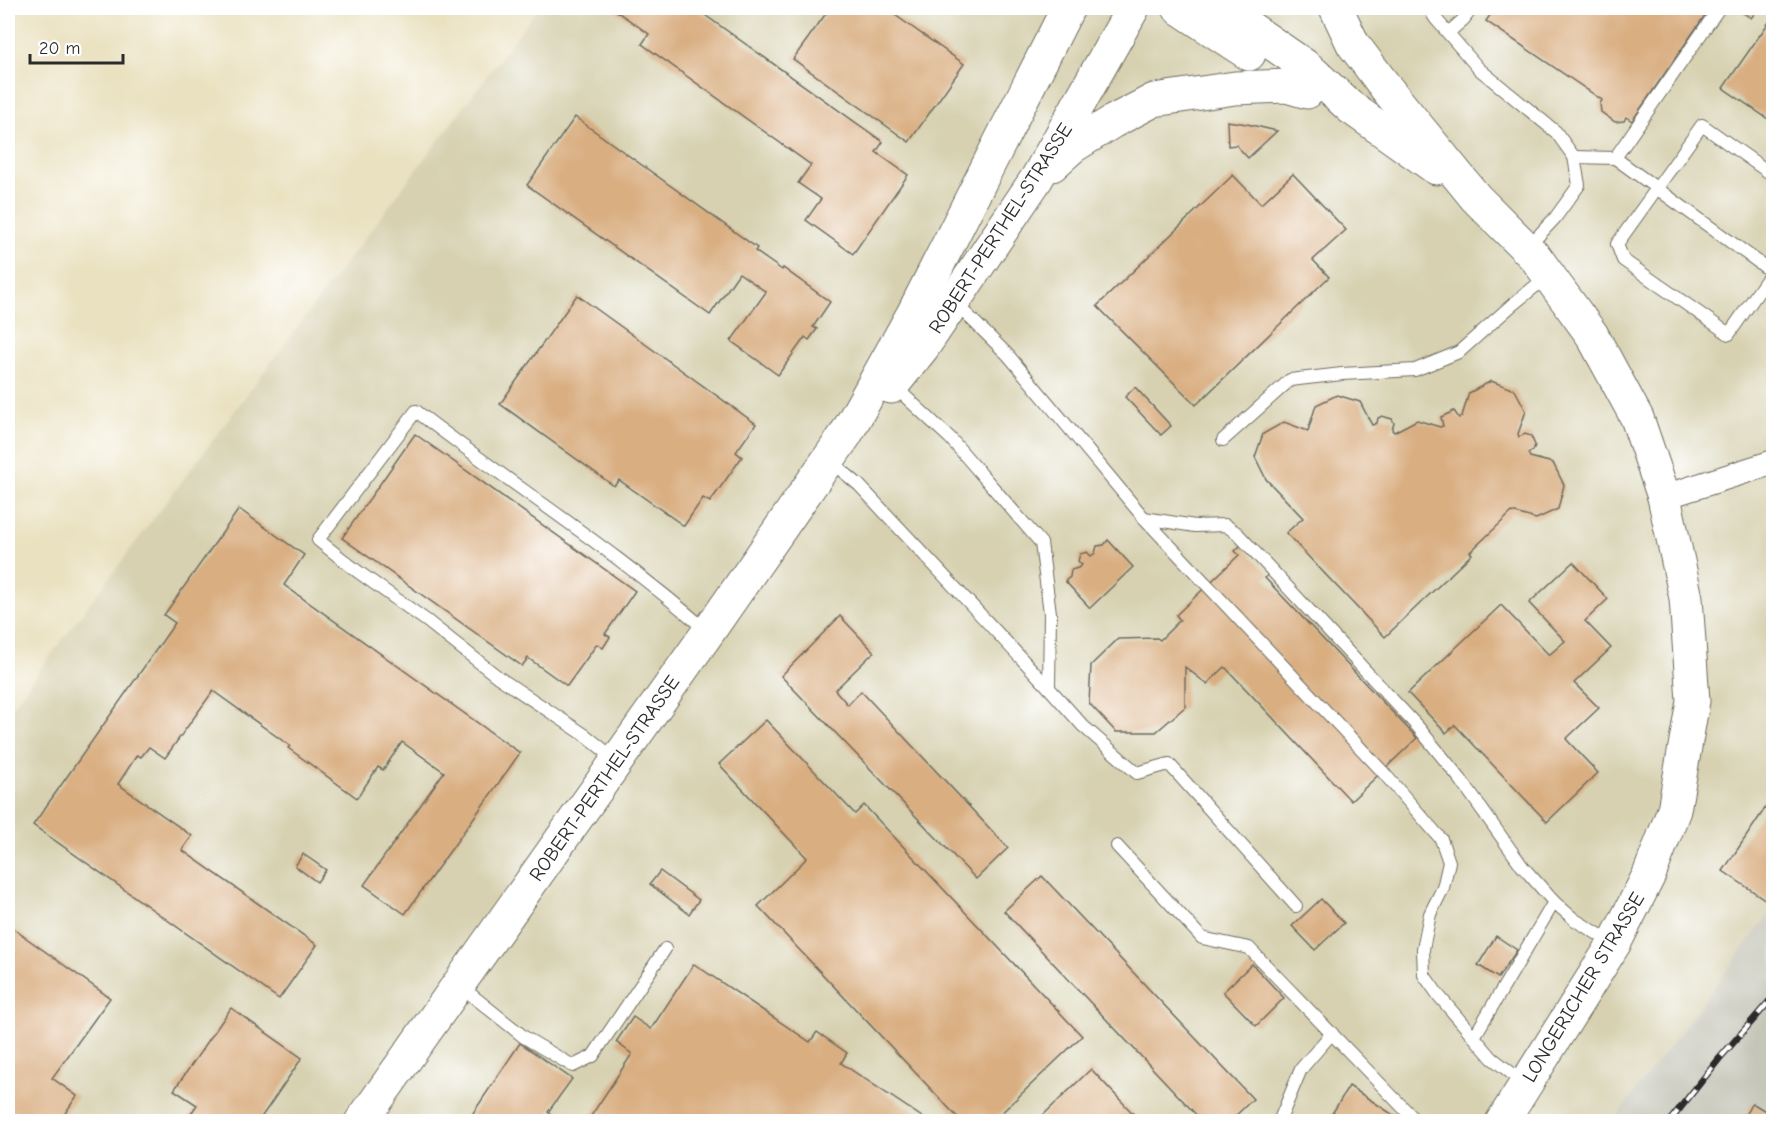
<svg xmlns="http://www.w3.org/2000/svg" width="1781" height="1129" font-family="'Comic Neue',sans-serif">
  <rect width="100%" height="100%" fill="#fff"/>
  <filter id="ink" filterUnits="userSpaceOnUse"><feTurbulence type="fractalNoise" baseFrequency=".0167" numOctaves="2"/><feDisplacementMap in="SourceGraphic" scale="12" xChannelSelector="R" yChannelSelector="G"/><feConvolveMatrix kernelMatrix="1 2 1 2 8 2 1 2 1" color-interpolation-filters="sRGB"/></filter>
  <filter id="wash" filterUnits="userSpaceOnUse"><feTurbulence type="fractalNoise" baseFrequency=".008" numOctaves="4" result="noise"/><feDisplacementMap in="SourceGraphic" scale="24" xChannelSelector="R" yChannelSelector="G"/><feGaussianBlur stdDeviation="1.35" result="paint"/><feColorMatrix in="noise" values="0 0 0 0 0 0 0 0 0 0 0 0 0 0 0 0 0 1.4 0 .05"/><feComposite in="paint" operator="in"/></filter>
  <g filter="url(#wash)">
    <rect width="100%" height="100%" fill="#eae1c0"/>
    <!-- built -->
    <path fill="#d7d1b1" d="M 538,8 L 1773,8 L 1773,909 L 1613,1121 L 8,1121 L 8,712 Z"/>
    <!-- industrial -->
    <path fill="#c5c5b8" d="M 1773,909 L 1773,1121 L 1613,1121 Z"/>
    <g id="blocks">
      <!-- building -->
      <g fill="#d9ae81">
        <path d="M 612,8 L 695,8 L 883,142 L 876,152 L 908,175 L 853,254 L 806,220 L 821,199 L 798,183 L 811,165 L 642,44 L 649,34 Z"/>
        <path d="M 830,8 L 885,8 L 964,64 L 909,142 L 793,59 Z"/>
        <path d="M 1495,8 L 1710,8 L 1632,121 L 1626,117 L 1624,121 L 1615,122 L 1601,112 L 1600,104 L 1602,100 L 1486,21 Z"/>
        <path d="M 1736,8 L 1759,8 L 1751,18 Z"/>
        <path d="M 1774,15 L 1774,123 L 1723,88 Z"/>
        <path d="M 575,117 L 757,248 L 755,251 L 782,270 L 783,268 L 830,302 L 813,327 L 817,329 L 809,340 L 805,337 L 778,375 L 731,341 L 766,292 L 739,273 L 710,315 L 527,185 Z"/>
        <path d="M 1227,121 L 1247,124 L 1277,131 L 1248,158 L 1236,145 L 1228,146 Z"/>
        <path d="M 1293,174 L 1346,230 L 1313,260 L 1329,277 L 1196,405 L 1097,306 L 1233,175 L 1261,204 Z"/>
        <path d="M 577,295 L 756,424 L 736,452 L 742,457 L 710,502 L 703,498 L 684,526 L 619,480 L 614,486 L 500,404 Z"/>
        <path d="M 1491,381 L 1515,390 L 1526,411 L 1518,434 L 1519,437 L 1525,434 L 1531,436 L 1535,445 L 1533,451 L 1528,453 L 1530,457 L 1553,463 L 1564,485 L 1558,509 L 1536,519 L 1512,512 L 1470,552 L 1472,554 L 1385,637 L 1286,533 L 1303,518 L 1266,479 L 1255,457 L 1263,434 L 1284,422 L 1308,431 L 1316,405 L 1337,395 L 1360,402 L 1372,425 L 1377,423 L 1378,418 L 1382,416 L 1392,419 L 1394,423 L 1392,430 L 1394,432 L 1417,420 L 1440,427 L 1443,426 L 1441,417 L 1454,411 L 1459,418 L 1462,416 L 1469,393 Z"/>
        <path d="M 1135,387 L 1171,426 L 1161,435 L 1125,397 Z"/>
        <path d="M 415,434 L 635,591 L 605,634 L 610,637 L 603,648 L 597,644 L 567,686 L 528,658 L 522,666 L 342,538 Z"/>
        <path d="M 239,509 L 304,555 L 284,585 L 520,753 L 405,914 L 364,885 L 444,772 L 402,742 L 383,770 L 378,767 L 357,798 L 288,748 L 290,746 L 213,691 L 165,758 L 149,747 L 141,757 L 137,755 L 118,784 L 192,836 L 182,850 L 317,945 L 279,999 L 33,825 L 175,623 L 164,615 Z"/>
        <path d="M 1108,540 L 1133,567 L 1090,608 L 1065,581 L 1070,577 L 1071,570 L 1078,568 L 1082,565 L 1078,561 L 1080,554 L 1087,552 L 1091,556 L 1095,553 L 1097,546 L 1104,545 Z"/>
        <path d="M 1241,545 L 1269,574 L 1265,578 L 1417,738 L 1351,801 L 1225,667 L 1207,684 L 1185,667 L 1185,707 L 1156,732 L 1116,732 L 1089,703 L 1091,665 L 1118,639 L 1157,638 L 1160,640 L 1180,620 L 1176,615 L 1239,555 L 1235,551 Z"/>
        <path d="M 1573,562 L 1608,599 L 1585,621 L 1611,648 L 1574,683 L 1599,708 L 1566,739 L 1598,773 L 1547,822 L 1455,725 L 1446,733 L 1408,693 L 1501,605 L 1549,655 L 1565,641 L 1529,603 Z"/>
        <path d="M 840,616 L 874,652 L 835,690 L 848,705 L 861,691 L 1008,848 L 976,879 L 781,676 Z"/>
        <path d="M 766,720 L 855,814 L 864,805 L 1082,1036 L 992,1122 L 962,1122 L 758,906 L 807,858 L 719,764 Z"/>
        <path d="M 1774,795 L 1774,895 L 1769,902 L 1723,871 Z"/>
        <path d="M 303,854 L 326,870 L 317,882 L 295,866 Z"/>
        <path d="M 660,871 L 699,900 L 689,914 L 650,884 Z"/>
        <path d="M 1042,876 L 1253,1099 L 1229,1122 L 1203,1122 L 1004,911 Z"/>
        <path d="M 1321,899 L 1344,923 L 1315,950 L 1292,926 Z"/>
        <path d="M 8,925 L 110,998 L 52,1078 L 77,1096 L 59,1122 L 8,1122 Z"/>
        <path d="M 1496,936 L 1517,950 L 1498,978 L 1478,965 Z"/>
        <path d="M 694,964 L 810,1042 L 817,1032 L 847,1053 L 841,1063 L 925,1119 L 924,1122 L 587,1122 L 632,1054 L 616,1042 L 633,1017 L 651,1029 Z"/>
        <path d="M 1252,964 L 1284,998 L 1256,1026 L 1223,992 Z"/>
        <path d="M 231,1008 L 302,1058 L 258,1122 L 185,1122 L 197,1105 L 174,1090 Z"/>
        <path d="M 520,1043 L 572,1079 L 548,1112 L 561,1122 L 467,1122 Z"/>
        <path d="M 1091,1069 L 1141,1122 L 1036,1122 Z"/>
        <path d="M 1349,1086 L 1398,1118 L 1395,1122 L 1327,1122 Z"/>
        <path d="M 1752,1103 L 1774,1116 L 1774,1122 L 1741,1122 Z"/>
      </g>
    </g>
  </g>
  <g filter="url(#ink)">
    <use href="#blocks" fill-opacity="0" stroke="#6e6b5f" stroke-width="1.5"/>
    <g fill="none" stroke-linecap="round" stroke-linejoin="round">
      <defs>
        <g id="lane">
          <path d="M 1429,8 L 1435,18 L 1479,69 L 1556,132 L 1574,157 L 1579,185 L 1555,218 L 1527,248"/>
          <path d="M 1448,33 L 1464,19 L 1472,8"/>
          <path d="M 1574,157 L 1615,158 L 1772,272 L 1729,334 L 1623,260 L 1617,244 L 1702,125 L 1774,176"/>
          <path d="M 1615,158 L 1719,8"/>
          <path d="M 954,302 L 1008,355 L 1144,518 L 1382,771 L 1441,839 L 1449,862 L 1443,888 L 1430,914 L 1423,949 L 1424,975 L 1439,996 L 1492,1058 L 1524,1083"/>
          <path d="M 894,386 L 950,438 L 1041,543 L 1050,613 L 1049,688 L 1083,726 L 1137,773 L 1169,764 L 1296,906"/>
          <path d="M 1223,440 L 1290,380 L 1342,374 L 1415,370 L 1459,352 L 1512,305 L 1548,276"/>
          <path d="M 829,460 L 859,485 L 1049,688"/>
          <path d="M 1144,518 L 1195,526 L 1225,525 L 1237,533 L 1418,727 L 1461,780 L 1522,866 L 1554,902 L 1575,920 L 1613,943"/>
          <path d="M 616,760 L 585,735 L 498,677 L 427,621 L 357,571 L 318,540 L 416,411 C 512,485 616,551 707,631"/>
          <path d="M 1117,846 L 1202,938 L 1249,948 L 1417,1122"/>
          <path d="M 459,985 L 524,1037 L 573,1066 L 593,1056 L 665,949"/>
          <path d="M 1474,1037 L 1554,902"/>
          <path d="M 1279,1122 L 1301,1069 L 1332,1033"/>
        </g>
        <path id="street" d="M 1664,497 L 1774,462"/>
        <g id="secondary">
          <path d="M 1179,8 L 1249,54"/>
          <path d="M 1221,8 L 1308,68 L 1350,107 L 1436,168"/>
          <path d="M 1336,8 L 1353,44 L 1387,89 L 1476,198 L 1536,258 L 1592,335 L 1637,418 L 1664,497 L 1686,598 L 1693,701 L 1674,810 L 1649,875 L 1614,944 L 1502,1122"/>
          <path d="M 1052,165 L 1072,147 L 1112,122 L 1154,100 L 1235,88 L 1286,86 L 1307,92"/>
          <path d="M 891,387 L 923,347 L 1037,178 L 1133,8"/>
          <path d="M 361,1122 L 709,631 L 846,434 L 914,312 L 1068,8"/>
        </g>
      </defs>
      <!-- lane casing -->
      <use href="#lane" stroke="#6e6b5f" stroke-width="14"/>
      <!-- street casing -->
      <use href="#street" stroke="#6e6b5f" stroke-width="26"/>
      <!-- secondary casing -->
      <use href="#secondary" stroke="#6e6b5f" stroke-width="35"/>
      <!-- lane -->
      <use href="#lane" stroke="#fff" stroke-width="12"/>
      <!-- street -->
      <use href="#street" stroke="#fff" stroke-width="24"/>
      <!-- secondary -->
      <use href="#secondary" stroke="#fff" stroke-width="33"/>
      <defs>
        <path id="rail" d="M 1669,1122 L 1719,1059 L 1774,996"/>
      </defs>
      <!-- rail casing -->
      <use href="#rail" stroke="#2b2b2b" stroke-width="7"/>
      <!-- rail -->
      <use href="#rail" stroke="#fff" stroke-width="4.5" stroke-dasharray="14" stroke-linecap="butt"/>
    </g>
  </g>
  <g text-anchor="middle" stroke-width="4.5" stroke-linejoin="round" paint-order="stroke">
    <!-- street labels -->
    <g font-size="20" fill="#2b2b2b" stroke="#fff">
      <text transform="translate(1000 228) rotate(-57)" y="7">ROBERT-PERTHEL-STRASSE</text>
      <text transform="translate(604 778) rotate(-55)" y="7">ROBERT-PERTHEL-STRASSE</text>
      <text transform="translate(1583 987) rotate(-59)" y="7">LONGERICHER STRASSE</text>
    </g>
  </g>
  <!-- margin -->
  <rect width="1781" height="1129" fill="none" stroke="#fff" stroke-width="30"/>
  <!-- scale -->
  <path d="M30 54v9h93v-9" fill="none" stroke="#2b2b2b" stroke-width="3"/>
  <text x="39" y="54" font-size="18" fill="#2b2b2b" stroke="#ffffff" stroke-width="4.5" paint-order="stroke">20 m</text>
</svg>
